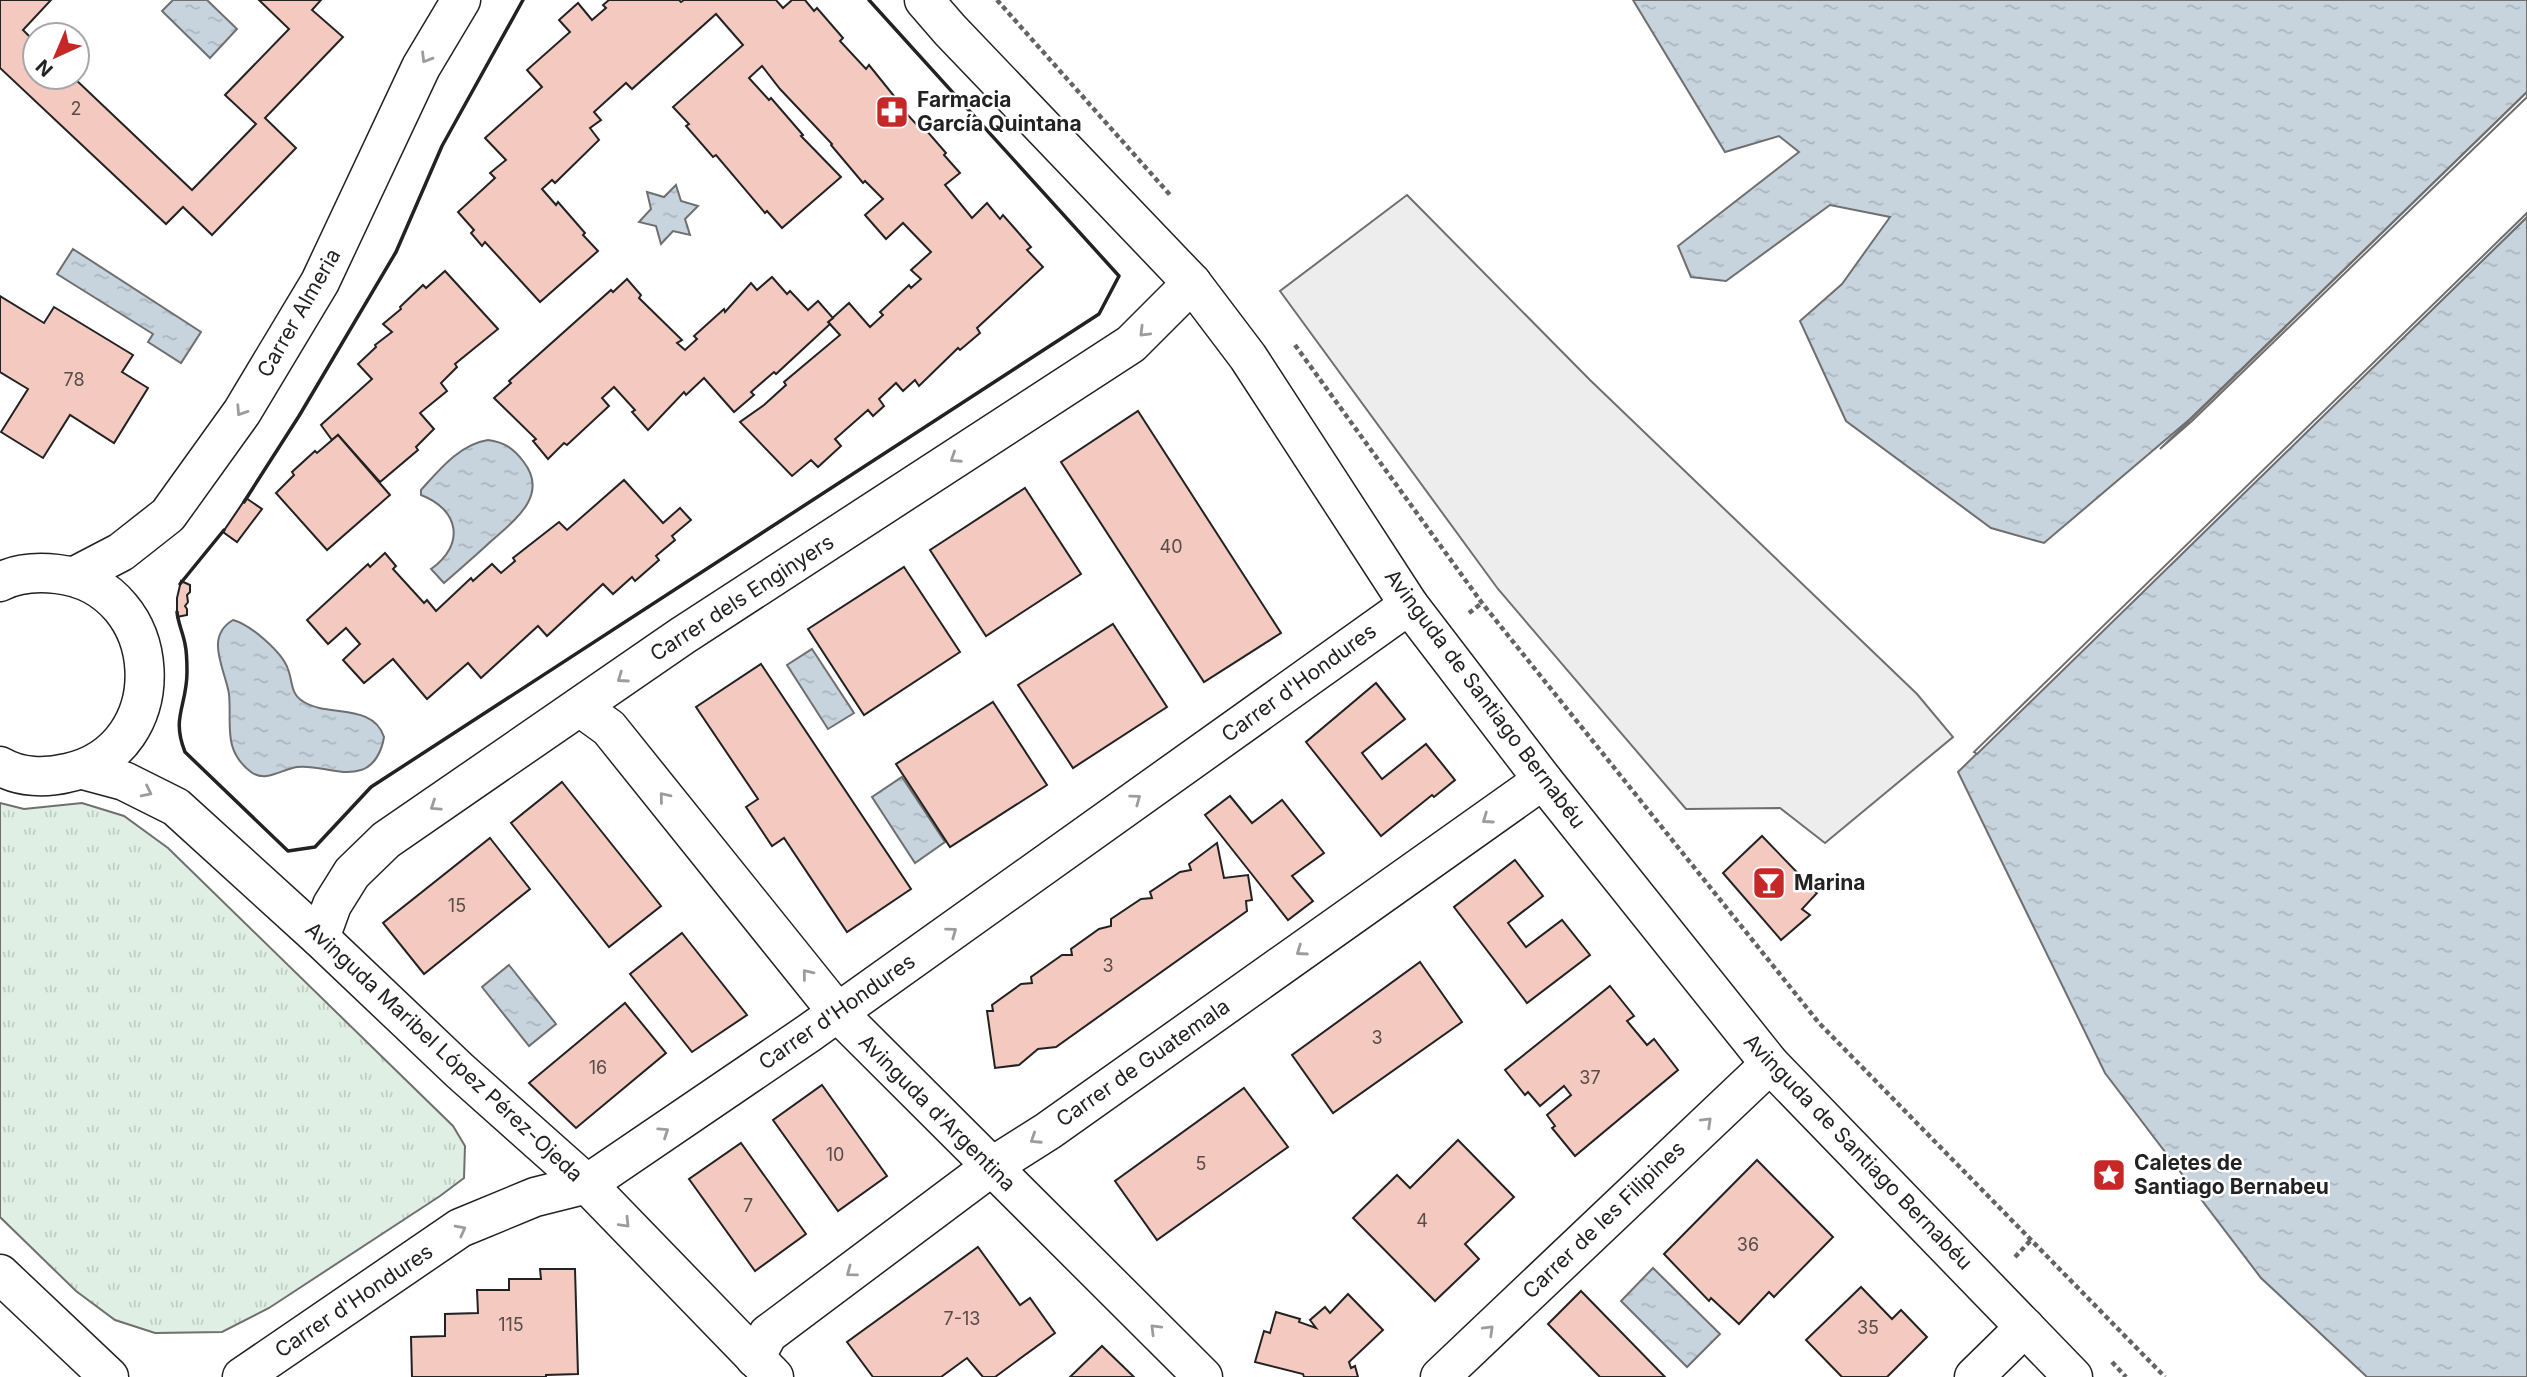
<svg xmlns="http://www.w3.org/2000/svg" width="2527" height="1377" font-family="Inter,sans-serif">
  <defs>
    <pattern id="grass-tufts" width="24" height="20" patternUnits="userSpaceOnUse" patternTransform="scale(1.75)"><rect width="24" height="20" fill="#e0efe3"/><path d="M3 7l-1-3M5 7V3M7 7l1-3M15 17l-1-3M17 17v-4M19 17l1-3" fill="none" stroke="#c0cdc2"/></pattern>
    <pattern id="water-ripples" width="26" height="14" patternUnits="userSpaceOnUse" patternTransform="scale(1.75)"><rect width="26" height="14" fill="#c7d3dd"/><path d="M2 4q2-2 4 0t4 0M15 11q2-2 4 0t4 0" fill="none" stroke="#abb5bd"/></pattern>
  </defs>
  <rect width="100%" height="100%" fill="#fff"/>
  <!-- grass -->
  <path fill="url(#grass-tufts)" stroke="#6f6f6f" stroke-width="2" d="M 0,803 L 24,809 L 82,803 L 124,816 L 168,848 L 453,1126 L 465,1146 L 464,1178 L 440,1196 L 269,1308 L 222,1332 L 155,1333 L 115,1320 L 76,1291 L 0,1217 Z"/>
  <!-- parking -->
  <path fill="#ededed" stroke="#6f6f6f" stroke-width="2" d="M 1407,195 L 1590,380 L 1917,694 L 1953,737 L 1825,843 L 1780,808 L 1686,809 L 1498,589 L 1280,291 Z"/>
  <!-- water -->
  <g fill="url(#water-ripples)" stroke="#6f6f6f" stroke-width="2">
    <path d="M 173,0 L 207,0 L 237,29 L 210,58 L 162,11 Z"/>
    <path d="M 1633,0 L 2527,0 L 2527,92 L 2190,419 L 2044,543 L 1991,528 L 1846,421 L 1800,321 L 1842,284 L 1890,217 L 1830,205 L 1726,281 L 1691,277 L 1678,246 L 1799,152 L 1779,136 L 1725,152 Z"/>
    <path d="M 676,185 L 681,201 L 698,206 L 685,219 L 690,235 L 673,231 L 661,244 L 656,226 L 639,222 L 651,209 L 647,192 L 664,197 Z"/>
    <path d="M 2527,217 L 2527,1377 L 2367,1377 L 2261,1278 L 2105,1073 L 1958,772 Z"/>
    <path d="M 73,249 L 201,332 L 181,363 L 148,342 L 153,334 L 57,274 Z"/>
    <path d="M 488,440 C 504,442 513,448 523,461 C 551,496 512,522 488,544 C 474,557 459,570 444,583 L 431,569 C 465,545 460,510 421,495 L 421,490 C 439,470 460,444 488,440 Z"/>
    <path d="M 233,620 C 251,625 282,652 288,669 C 293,682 290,694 304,702 C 328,717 373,703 384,737 C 382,750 375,766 361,770 C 340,777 318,764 297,767 C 282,769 266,783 251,772 C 222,750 232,724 229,694 C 225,669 204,637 233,620 Z"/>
    <path d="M 812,649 L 854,713 L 828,729 L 787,665 Z"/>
    <path d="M 902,777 L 945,842 L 915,863 L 872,797 Z"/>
    <path d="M 509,965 L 556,1024 L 529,1046 L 482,987 Z"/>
    <path d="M 1653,1268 L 1720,1334 L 1687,1367 L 1621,1301 Z"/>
  </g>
  <!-- pier -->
  <g fill="#fff" stroke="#6f6f6f" stroke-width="2">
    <path d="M 2527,92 L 2527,97 L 2192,421 L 2160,449 Z"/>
    <path d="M 2527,213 L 2527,217 L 1977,754 L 1974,752 Z"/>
  </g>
  <!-- building -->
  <g fill="#f3c9c0" stroke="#222" stroke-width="2">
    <path d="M 0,0 L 51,0 L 23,30 L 35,42 L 35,77 L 73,77 L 192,190 L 256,124 L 225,95 L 289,29 L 259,0 L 321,0 L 312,10 L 343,37 L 265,118 L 296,148 L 212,235 L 183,207 L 166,224 L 0,68 Z"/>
    <path d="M 609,0 L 679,0 L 681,2 L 684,0 L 776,0 L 783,8 L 792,0 L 805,0 L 814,11 L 817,8 L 843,38 L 840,41 L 866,69 L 869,65 L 894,96 L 892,98 L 917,125 L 920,123 L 946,153 L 944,155 L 960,173 L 945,185 L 972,218 L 987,203 L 1000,219 L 1003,215 L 1031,247 L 1027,250 L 1043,267 L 977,328 L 980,333 L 960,350 L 958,348 L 919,386 L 915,380 L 903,391 L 896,383 L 879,399 L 884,406 L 873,416 L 868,410 L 835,439 L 841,446 L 818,467 L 811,460 L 792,476 L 740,422 L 764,405 L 786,385 L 784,382 L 840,335 L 828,322 L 849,303 L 870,327 L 883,315 L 880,312 L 909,285 L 911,288 L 921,279 L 911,270 L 931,252 L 903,223 L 886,239 L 865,215 L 883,199 L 865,181 L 863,183 L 831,145 L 832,144 L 780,89 L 762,66 L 749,78 L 769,100 L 771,98 L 803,135 L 801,136 L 841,177 L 782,228 L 767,211 L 765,213 L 716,155 L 713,157 L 686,126 L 689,124 L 673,107 L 743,45 L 716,14 L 632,89 L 626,83 L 594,112 L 601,120 L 590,128 L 599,140 L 555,183 L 552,180 L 542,189 L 556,205 L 558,202 L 585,233 L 583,235 L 598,251 L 540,302 L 485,242 L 482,246 L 471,233 L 474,230 L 458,212 L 495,178 L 490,173 L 506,160 L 485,138 L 542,87 L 527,70 L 570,32 L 559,20 L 578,3 L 592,20 L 606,8 L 603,5 Z"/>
    <path d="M 445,271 L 498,329 L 455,364 L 457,367 L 441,383 L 447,391 L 420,413 L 434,429 L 416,447 L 418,450 L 380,482 L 338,435 L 332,440 L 321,425 L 372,379 L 358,364 L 376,347 L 375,345 L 392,332 L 383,324 L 401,309 L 400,307 L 423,285 L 426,288 Z"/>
    <path d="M 772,277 L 787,294 L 790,291 L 808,310 L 818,301 L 833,318 L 828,322 L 830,324 L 776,374 L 774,372 L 751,392 L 754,395 L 734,412 L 704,378 L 686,395 L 684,392 L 648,430 L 632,412 L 635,410 L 614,387 L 602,398 L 609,406 L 567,445 L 564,443 L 548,459 L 533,441 L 536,439 L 494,398 L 511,383 L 509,381 L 611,290 L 613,292 L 627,279 L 641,295 L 639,298 L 682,340 L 677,343 L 685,350 L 697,339 L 694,336 L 724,309 L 725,312 L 751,283 L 757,290 Z"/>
    <path d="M 0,296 L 44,323 L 54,307 L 133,355 L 122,372 L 148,388 L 114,443 L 70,415 L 43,458 L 1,432 L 28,389 L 0,372 Z"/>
    <path d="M 1138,411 L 1281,633 L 1204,682 L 1061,462 Z"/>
    <path d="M 338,435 L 390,495 L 327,550 L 276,493 L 294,475 L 292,472 L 315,451 L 317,453 Z"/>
    <path d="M 624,480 L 663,523 L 680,508 L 691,520 L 672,536 L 675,540 L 656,556 L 659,560 L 635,581 L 632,577 L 613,594 L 603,584 L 547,636 L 538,626 L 481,678 L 468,663 L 427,699 L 393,659 L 364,683 L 343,660 L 360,644 L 346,628 L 328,644 L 307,620 L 368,564 L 370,567 L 385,553 L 396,566 L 393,569 L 424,603 L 427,600 L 436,611 L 471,578 L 473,581 L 492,564 L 501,573 L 515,561 L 513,558 L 559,522 L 567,530 Z"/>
    <path d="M 1025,488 L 1081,574 L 986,636 L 930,550 Z"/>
    <path d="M 246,498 L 262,509 L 237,542 L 223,532 Z"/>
    <path d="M 904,567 L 960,652 L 864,715 L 808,629 Z"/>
    <path d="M 181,581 L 190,585 L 190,592 L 187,595 L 188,602 L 185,606 L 187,609 L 187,615 L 177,617 L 177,598 Z"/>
    <path d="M 1113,624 L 1167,707 L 1073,768 L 1018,685 Z"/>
    <path d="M 761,664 L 911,889 L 847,932 L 784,838 L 772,846 L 746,807 L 758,799 L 696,707 Z"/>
    <path d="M 1376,683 L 1405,719 L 1362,753 L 1382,779 L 1426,744 L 1455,780 L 1434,797 L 1432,795 L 1381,836 L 1306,742 Z"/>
    <path d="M 993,702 L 1047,785 L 950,847 L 896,764 Z"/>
    <path d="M 562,782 L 661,906 L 609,947 L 511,823 Z"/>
    <path d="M 1230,796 L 1252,823 L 1282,800 L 1324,853 L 1292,876 L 1313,901 L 1288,920 L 1205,815 Z"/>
    <path d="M 1762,836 L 1817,893 L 1802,909 L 1810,915 L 1781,940 L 1723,873 Z"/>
    <path d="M 490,838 L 530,889 L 424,974 L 383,923 Z"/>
    <path d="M 1217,843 L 1224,878 L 1248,875 L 1252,900 L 1246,901 L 1247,911 L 1056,1047 L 1038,1049 L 1019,1065 L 995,1068 L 987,1011 L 993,1011 L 992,1005 L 1021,984 L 1032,983 L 1031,977 L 1062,955 L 1072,955 L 1071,949 L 1099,929 L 1111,926 L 1111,919 L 1141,899 L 1152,898 L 1150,892 L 1180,872 L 1191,870 L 1189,864 Z"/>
    <path d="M 1515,860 L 1543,896 L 1508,923 L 1526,947 L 1562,920 L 1590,955 L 1527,1003 L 1454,907 Z"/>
    <path d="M 682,933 L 747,1015 L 692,1052 L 630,974 Z"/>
    <path d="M 1420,962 L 1462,1022 L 1333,1113 L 1292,1055 Z"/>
    <path d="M 1610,986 L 1634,1016 L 1627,1021 L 1647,1045 L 1654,1039 L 1678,1070 L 1575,1156 L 1552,1128 L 1555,1126 L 1547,1115 L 1571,1095 L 1564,1086 L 1540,1106 L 1528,1092 L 1525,1095 L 1505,1070 Z"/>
    <path d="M 625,1003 L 666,1053 L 576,1128 L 529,1083 Z"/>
    <path d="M 822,1085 L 887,1176 L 838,1211 L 773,1120 Z"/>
    <path d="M 1244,1088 L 1288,1147 L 1157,1240 L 1115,1181 Z"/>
    <path d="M 1458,1140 L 1514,1197 L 1465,1244 L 1479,1259 L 1435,1301 L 1353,1218 L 1397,1175 L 1410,1188 Z"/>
    <path d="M 741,1143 L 806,1234 L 755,1271 L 689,1179 Z"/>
    <path d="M 1757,1160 L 1833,1237 L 1774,1297 L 1769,1292 L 1739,1324 L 1711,1298 L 1709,1301 L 1664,1254 Z"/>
    <path d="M 978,1247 L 1020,1305 L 1030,1298 L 1055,1333 L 995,1377 L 983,1377 L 967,1358 L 941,1377 L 873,1377 L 847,1342 Z"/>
    <path d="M 540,1269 L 575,1269 L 578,1374 L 546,1375 L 546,1377 L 412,1377 L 411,1337 L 445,1336 L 445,1314 L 478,1313 L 477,1290 L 509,1290 L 509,1279 L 541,1279 Z"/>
    <path d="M 1861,1287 L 1892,1319 L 1901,1310 L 1927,1337 L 1887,1377 L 1842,1377 L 1806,1340 Z"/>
    <path d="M 1581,1291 L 1665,1377 L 1600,1377 L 1548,1324 Z"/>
    <path d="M 1348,1294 L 1383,1330 L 1349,1362 L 1351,1368 L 1355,1366 L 1358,1377 L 1304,1377 L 1303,1374 L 1255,1362 L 1264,1331 L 1270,1333 L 1276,1312 L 1300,1319 L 1299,1322 L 1316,1328 L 1310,1320 L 1325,1307 L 1330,1313 Z"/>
    <path d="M 1102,1346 L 1134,1377 L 1070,1377 Z"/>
  </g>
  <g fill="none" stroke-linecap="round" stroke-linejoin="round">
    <defs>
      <g id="minor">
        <path d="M 924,0 L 950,30 L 1192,283 L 1248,357 L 1409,605 L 1543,780 L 1770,1064 L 2073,1377"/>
        <path d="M 75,576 L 121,552 L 168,515 L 242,412 L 320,282 L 421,67 L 461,0"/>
        <path d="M 0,582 C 17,573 39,572 57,574 C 168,587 176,750 67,773 C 46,778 20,778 0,766"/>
        <path d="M 580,707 L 609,728 L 838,1013 L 1203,1377"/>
        <path d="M 83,770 L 124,781 L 176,807 L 320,938 L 460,1071 L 587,1184 L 774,1377"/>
        <path d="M 320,938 L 332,905 L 352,873 L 386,840 L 682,636 L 1131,344 L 1192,283"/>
        <path d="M 755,1358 L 768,1334 L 991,1167 L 1048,1131 L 1543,780"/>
        <path d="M 242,1377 L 460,1228 L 535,1197 L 587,1184 L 809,1033 L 1409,605"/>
        <path d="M 1440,1377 L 1770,1064"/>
        <path d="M 1974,1377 L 2025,1327"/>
      </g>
      <path id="major" d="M 0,1274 L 109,1377"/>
    </defs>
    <!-- minor casing -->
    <use href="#minor" stroke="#222" stroke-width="41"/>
    <!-- major casing -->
    <use href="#major" stroke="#222" stroke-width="41"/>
    <!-- path -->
    <g stroke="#646464" stroke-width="4.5" stroke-dasharray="5 3.5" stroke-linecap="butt">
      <path d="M 997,0 L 1171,196"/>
      <path d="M 1295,345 L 1482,603 L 1819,1023 L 2165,1377"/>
      <path d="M 1469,613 L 1482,603"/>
      <path d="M 2015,1257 L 2031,1240"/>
      <path d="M 2112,1362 L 2126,1377"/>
    </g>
    <!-- minor -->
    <use href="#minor" stroke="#fff" stroke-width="38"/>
    <!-- major -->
    <use href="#major" stroke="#fff" stroke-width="38"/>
    <!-- wall -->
    <g stroke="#222" stroke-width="3.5">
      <path d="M 244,502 L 299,416 L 396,252 L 442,146 L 523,0"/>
      <path d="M 180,584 L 224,530"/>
      <path d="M 177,612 C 178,623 183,633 185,644 C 187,653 187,663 187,672 C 187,706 171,717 185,752 L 288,851 L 315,847 L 371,787 L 1099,314 L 1119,276 L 869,0"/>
    </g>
  </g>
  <!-- one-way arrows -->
  <defs><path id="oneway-chevron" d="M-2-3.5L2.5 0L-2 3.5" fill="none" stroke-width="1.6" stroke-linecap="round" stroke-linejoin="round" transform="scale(1.75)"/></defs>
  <g stroke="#9c9c9c">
    <use href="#oneway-chevron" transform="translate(426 58) rotate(121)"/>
    <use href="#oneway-chevron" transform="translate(1144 332) rotate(135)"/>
    <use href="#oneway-chevron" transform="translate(241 411) rotate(123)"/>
    <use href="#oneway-chevron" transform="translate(955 458) rotate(147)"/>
    <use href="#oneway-chevron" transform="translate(622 678) rotate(145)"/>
    <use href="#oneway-chevron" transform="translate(147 792) rotate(26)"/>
    <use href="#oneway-chevron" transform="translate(664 797) rotate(-129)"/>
    <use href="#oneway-chevron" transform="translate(1136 799) rotate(-36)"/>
    <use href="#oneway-chevron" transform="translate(435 806) rotate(146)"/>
    <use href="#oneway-chevron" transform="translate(1487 819) rotate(145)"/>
    <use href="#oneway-chevron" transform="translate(952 932) rotate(-36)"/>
    <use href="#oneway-chevron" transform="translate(1301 951) rotate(145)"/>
    <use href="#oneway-chevron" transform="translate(807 974) rotate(-129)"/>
    <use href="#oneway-chevron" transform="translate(1707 1122) rotate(-44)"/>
    <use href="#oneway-chevron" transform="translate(664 1132) rotate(-34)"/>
    <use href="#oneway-chevron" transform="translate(1035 1139) rotate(147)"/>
    <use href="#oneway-chevron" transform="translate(625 1223) rotate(46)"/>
    <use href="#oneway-chevron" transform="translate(461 1230) rotate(-28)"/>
    <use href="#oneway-chevron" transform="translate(851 1272) rotate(143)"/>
    <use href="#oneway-chevron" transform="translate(1155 1329) rotate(-135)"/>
    <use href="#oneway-chevron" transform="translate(1489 1330) rotate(-44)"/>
  </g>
  <!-- icons -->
  <defs>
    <symbol id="pharmacy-square" viewBox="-11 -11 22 22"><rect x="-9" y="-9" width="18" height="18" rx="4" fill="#c62828" stroke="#fff"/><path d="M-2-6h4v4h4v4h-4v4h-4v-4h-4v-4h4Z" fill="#fff"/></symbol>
    <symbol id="bar-square" viewBox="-11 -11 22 22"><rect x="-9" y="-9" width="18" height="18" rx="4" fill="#c62828" stroke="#fff"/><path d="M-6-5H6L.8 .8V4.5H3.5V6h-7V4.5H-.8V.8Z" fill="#fff"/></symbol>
    <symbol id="sight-square" viewBox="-11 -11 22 22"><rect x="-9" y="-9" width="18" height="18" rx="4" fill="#c62828" stroke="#fff"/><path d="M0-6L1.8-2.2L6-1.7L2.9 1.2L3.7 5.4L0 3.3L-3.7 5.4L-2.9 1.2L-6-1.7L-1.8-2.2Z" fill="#fff"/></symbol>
  </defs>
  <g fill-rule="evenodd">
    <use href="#pharmacy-square" x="873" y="93" width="38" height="38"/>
    <use href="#bar-square" x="1750" y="864" width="38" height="38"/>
    <use href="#sight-square" x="2090" y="1156" width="38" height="38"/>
  </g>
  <g text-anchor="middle" stroke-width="5" stroke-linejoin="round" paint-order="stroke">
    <!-- number labels -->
    <g font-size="18" fill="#564c4a">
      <text x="76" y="115">2</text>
      <text x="74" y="386">78</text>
      <text x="1171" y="553">40</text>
      <text x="457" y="912">15</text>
      <text x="1108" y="972">3</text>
      <text x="1377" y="1044">3</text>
      <text x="598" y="1074">16</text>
      <text x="1590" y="1084">37</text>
      <text x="835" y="1161">10</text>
      <text x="1201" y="1170">5</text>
      <text x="748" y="1212">7</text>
      <text x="1422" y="1227">4</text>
      <text x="1748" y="1251">36</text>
      <text x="962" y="1325">7-13</text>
      <text x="511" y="1331">115</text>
      <text x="1868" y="1334">35</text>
    </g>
    <!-- poi labels -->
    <g font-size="21" font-weight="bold" fill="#222" stroke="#fff" text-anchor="start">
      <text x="917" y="107">Farmacia<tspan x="917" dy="24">García Quintana</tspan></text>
      <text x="1794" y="890">Marina</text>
      <text x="2134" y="1170">Caletes de<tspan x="2134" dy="24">Santiago Bernabeu</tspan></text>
    </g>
    <!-- street labels -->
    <g font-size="21" fill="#222" stroke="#fff">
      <text transform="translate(299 313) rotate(-60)" y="7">Carrer Almeria</text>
      <text transform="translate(742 598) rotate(-33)" y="7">Carrer dels Enginyers</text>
      <text transform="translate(1299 683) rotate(-36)" y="7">Carrer d'Hondures</text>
      <text transform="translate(1485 699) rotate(53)" y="7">Avinguda de Santiago Bernabéu</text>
      <text transform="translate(837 1012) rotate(-35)" y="7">Carrer d'Hondures</text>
      <text transform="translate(444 1052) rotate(43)" y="7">Avinguda Maribel López Pérez-Ojeda</text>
      <text transform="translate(1143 1063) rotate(-35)" y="7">Carrer de Guatemala</text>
      <text transform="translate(937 1113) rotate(45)" y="7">Avinguda d'Argentina</text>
      <text transform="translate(1858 1152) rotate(46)" y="7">Avinguda de Santiago Bernabéu</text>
      <text transform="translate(1604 1220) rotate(-44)" y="7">Carrer de les Filipines</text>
      <text transform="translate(354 1301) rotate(-34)" y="7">Carrer d'Hondures</text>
    </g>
  </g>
  <!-- north arrow -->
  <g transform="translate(56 56) rotate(224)"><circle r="33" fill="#ffffff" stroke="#a7a7a7" stroke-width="2"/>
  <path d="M0-5L12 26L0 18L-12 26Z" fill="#c62828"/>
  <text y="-10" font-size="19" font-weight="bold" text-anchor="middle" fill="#222222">N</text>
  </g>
</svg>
